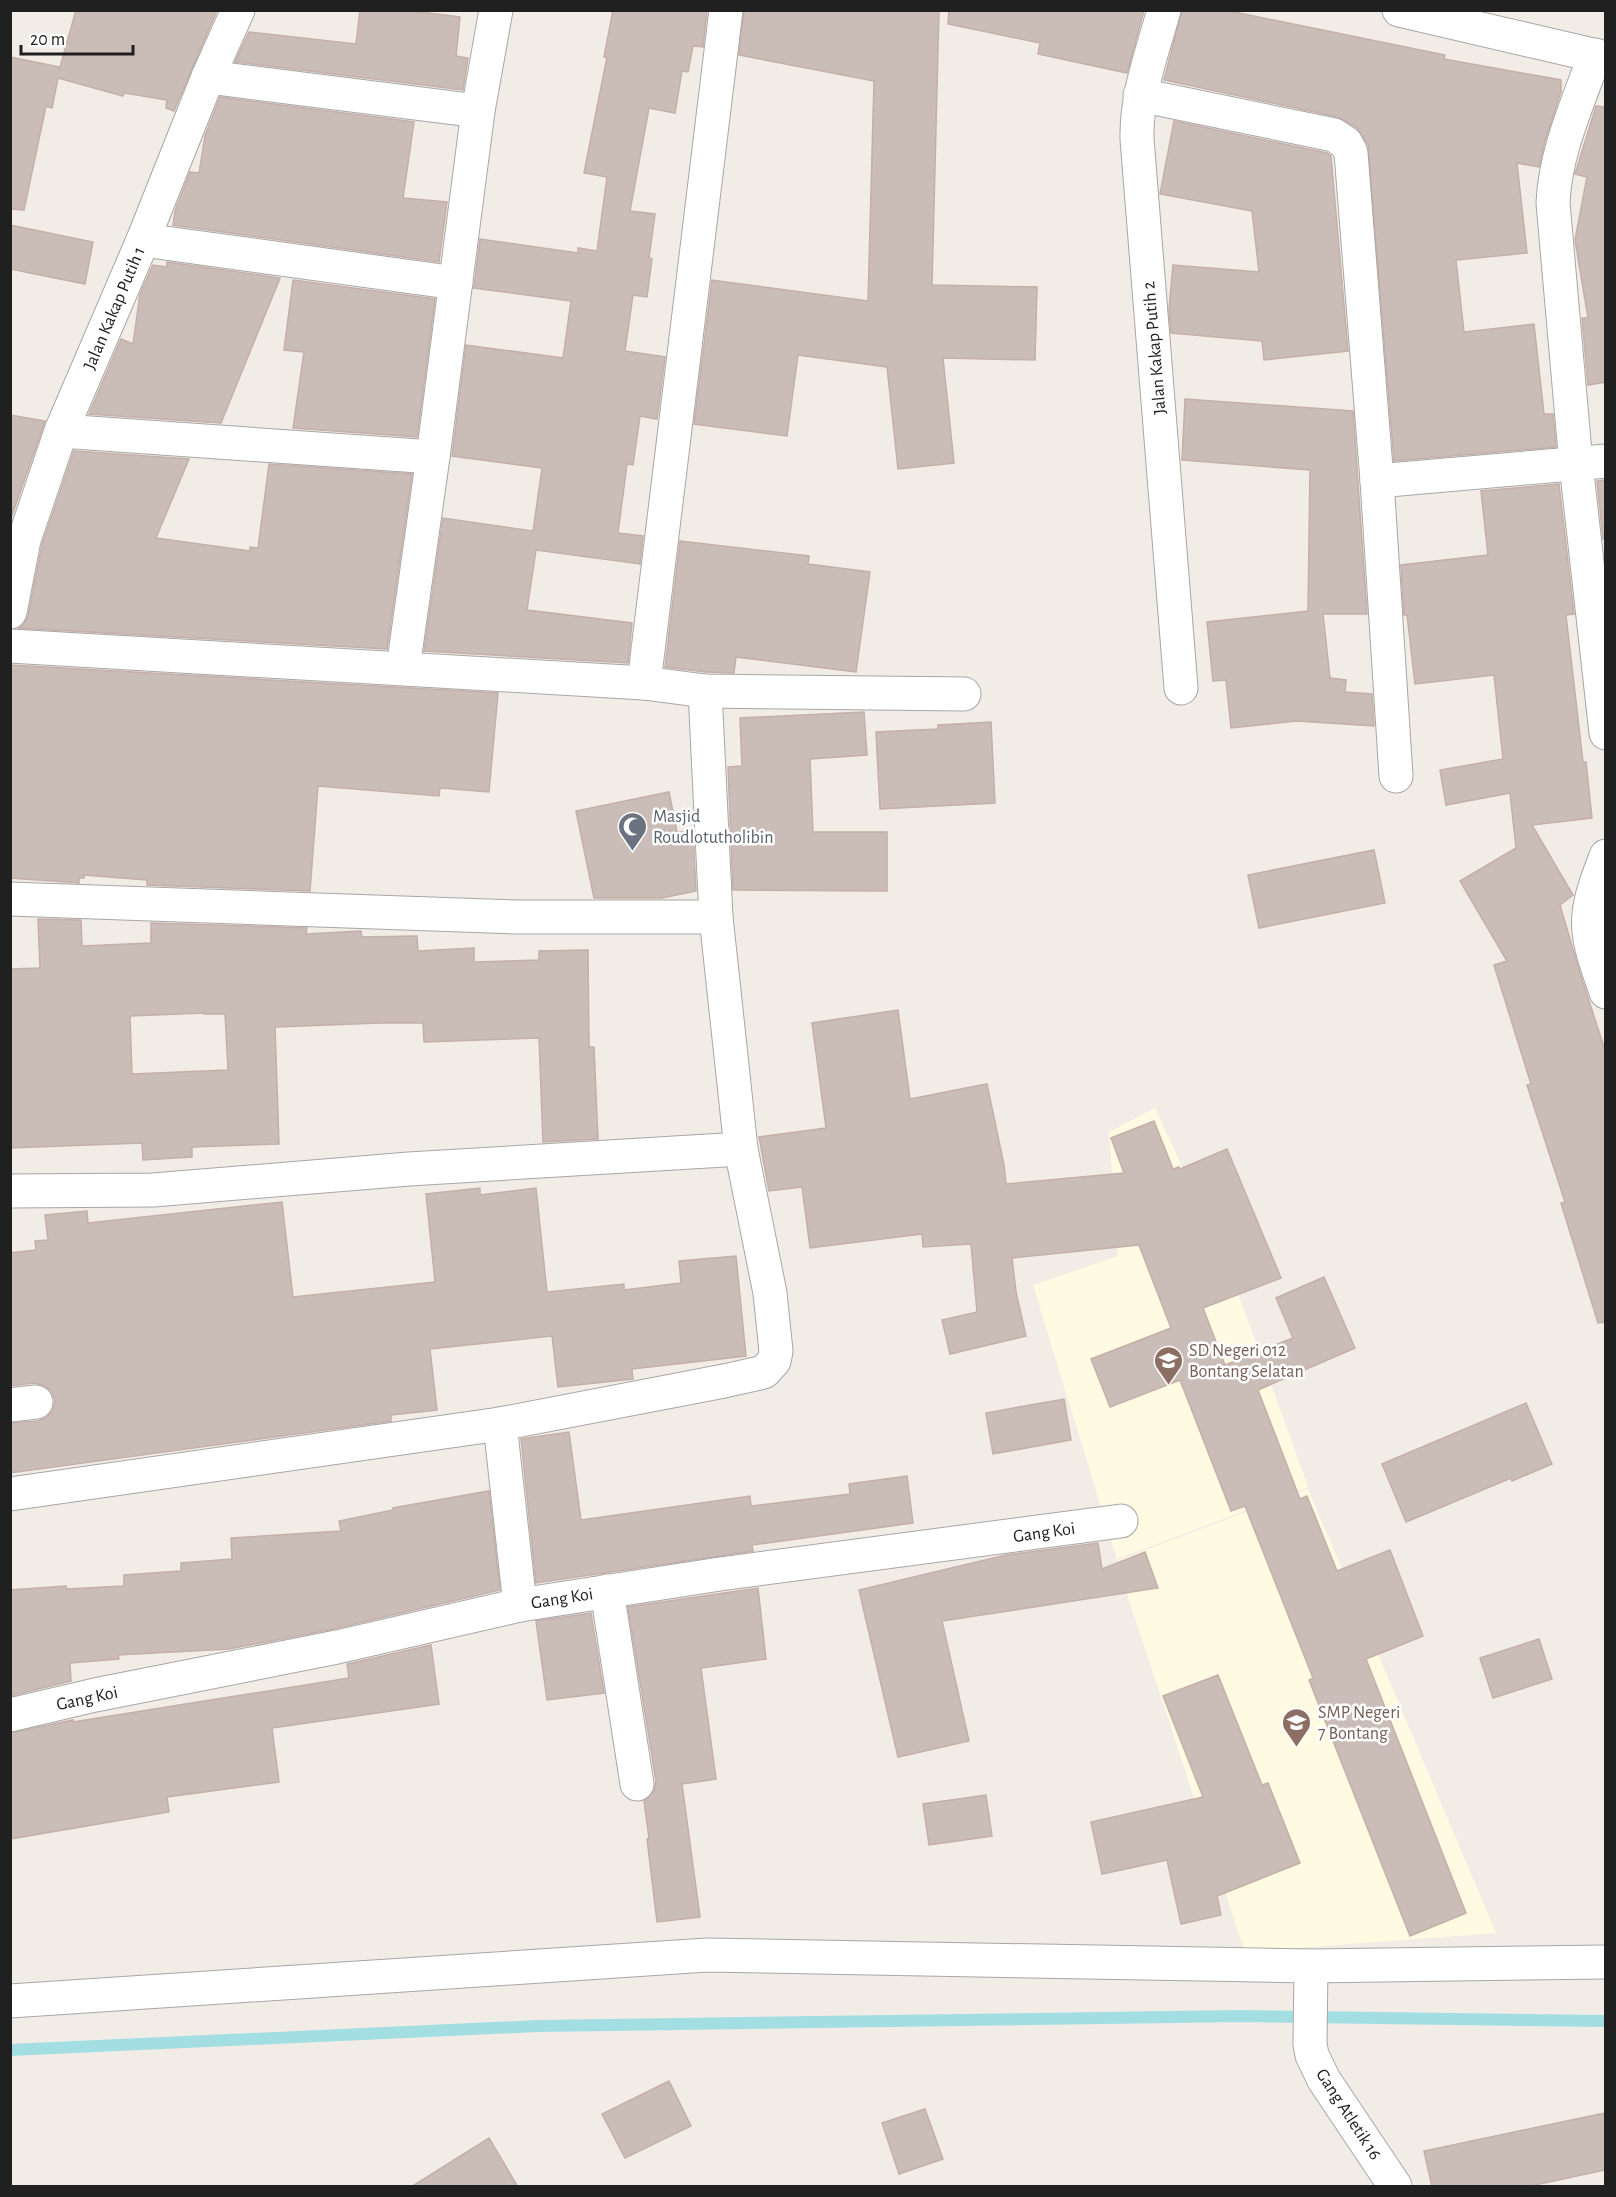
<svg xmlns="http://www.w3.org/2000/svg" width="1616" height="2197" font-family="'Alegreya Sans',sans-serif">
  <rect width="100%" height="100%" fill="#f1ece6"/>
  <!-- education -->
  <g fill="#fffae1">
    <path d="M 1155,1108 L 1230,1271 L 1308,1487 L 1117,1559 L 1033,1285 L 1118,1256 L 1109,1132 Z"/>
    <path d="M 1308,1489 L 1496,1933 L 1245,1952 L 1116,1561 Z"/>
  </g>
  <g fill="none" stroke-linecap="round" stroke-linejoin="round">
    <!-- stream -->
    <path stroke="#a3dee3" stroke-width="12" d="M 10,2050 L 539,2026 L 1241,2016 L 1606,2021"/>
  </g>
  <!-- building -->
  <g fill="#cabdb8" stroke="#c5afa7" stroke-width="1.5" fill-rule="evenodd">
    <path d="M 76,10 L 217,10 L 174,111 L 166,108 L 167,100 L 124,93 L 123,96 L 58,78 L 52,108 L 46,106 L 24,210 L 10,209 L 10,57 L 60,67 L 59,71 Z"/>
    <path d="M 360,10 L 404,10 L 460,17 L 456,56 L 468,58 L 463,90 L 235,62 L 249,32 L 356,44 Z"/>
    <path d="M 613,10 L 707,10 L 703,47 L 693,46 L 688,72 L 682,71 L 675,113 L 649,108 L 630,211 L 655,214 L 649,258 L 652,259 L 647,297 L 633,295 L 625,351 L 665,357 L 657,419 L 640,416 L 633,465 L 627,464 L 618,533 L 643,536 L 640,564 L 536,550 L 527,610 L 632,623 L 628,663 L 424,651 L 443,518 L 533,531 L 542,468 L 452,456 L 466,345 L 563,358 L 571,301 L 474,288 L 480,239 L 578,253 L 578,248 L 597,251 L 607,177 L 584,173 L 607,57 L 604,57 Z"/>
    <path d="M 744,10 L 939,10 L 932,285 L 1037,287 L 1035,360 L 943,358 L 954,463 L 898,469 L 887,367 L 798,355 L 787,436 L 694,424 L 712,280 L 868,301 L 874,81 L 739,55 Z"/>
    <path d="M 949,10 L 1144,10 L 1127,73 L 1038,54 L 1040,43 L 948,24 Z"/>
    <path d="M 1182,10 L 1224,10 L 1244,14 L 1445,55 L 1444,59 L 1561,80 L 1561,92 L 1545,141 L 1539,167 L 1517,163 L 1527,253 L 1456,260 L 1464,332 L 1534,324 L 1544,414 L 1553,414 L 1556,447 L 1394,461 L 1368,145 L 1357,128 L 1338,117 L 1164,80 Z"/>
    <path d="M 220,97 L 414,122 L 403,198 L 447,202 L 439,262 L 173,225 L 175,211 L 190,172 L 199,173 L 205,136 Z"/>
    <path d="M 1596,106 L 1605,107 L 1605,382 L 1588,385 L 1582,318 L 1588,318 L 1575,240 L 1587,177 L 1575,174 Z"/>
    <path d="M 1174,121 L 1327,153 L 1331,156 L 1348,351 L 1264,360 L 1262,341 L 1171,333 L 1169,309 L 1173,265 L 1259,272 L 1252,211 L 1160,194 Z"/>
    <path d="M 10,225 L 93,242 L 85,284 L 10,269 Z"/>
    <path d="M 167,262 L 280,278 L 221,423 L 89,414 L 121,339 L 133,344 L 140,294 L 153,265 L 167,267 Z"/>
    <path d="M 293,280 L 435,299 L 417,437 L 293,428 L 304,352 L 284,350 Z"/>
    <path d="M 1185,399 L 1353,411 L 1367,614 L 1323,614 L 1330,678 L 1346,680 L 1345,692 L 1372,694 L 1374,726 L 1297,721 L 1231,728 L 1226,680 L 1213,681 L 1207,622 L 1308,611 L 1310,470 L 1182,460 Z"/>
    <path d="M 10,415 L 45,421 L 10,521 Z"/>
    <path d="M 74,451 L 189,459 L 156,538 L 250,551 L 250,547 L 258,548 L 269,464 L 412,474 L 387,649 L 19,628 L 24,624 L 28,616 L 42,545 Z"/>
    <path d="M 1605,480 L 1605,538 L 1603,539 L 1597,481 Z"/>
    <path d="M 1559,484 L 1574,614 L 1566,615 L 1583,762 L 1586,762 L 1592,818 L 1532,825 L 1573,895 L 1560,905 L 1579,970 L 1605,1050 L 1605,1322 L 1598,1323 L 1561,1203 L 1565,1202 L 1527,1085 L 1531,1084 L 1494,965 L 1507,961 L 1460,881 L 1516,848 L 1510,793 L 1446,805 L 1440,770 L 1503,759 L 1494,675 L 1415,684 L 1407,615 L 1404,615 L 1401,565 L 1488,555 L 1481,491 Z"/>
    <path d="M 680,541 L 809,556 L 808,564 L 870,572 L 856,672 L 736,657 L 734,673 L 706,672 L 665,667 Z"/>
    <path d="M 10,665 L 498,693 L 489,792 L 440,788 L 439,796 L 318,786 L 310,891 L 147,885 L 147,880 L 84,875 L 84,878 L 79,878 L 79,883 L 10,878 Z"/>
    <path d="M 864,712 L 867,755 L 810,759 L 813,832 L 887,832 L 887,891 L 733,890 L 728,767 L 742,766 L 740,718 Z"/>
    <path d="M 991,722 L 995,803 L 880,809 L 876,732 L 938,729 L 938,725 Z"/>
    <path d="M 669,792 L 677,832 L 693,832 L 696,891 L 662,898 L 594,898 L 576,811 Z"/>
    <path d="M 1374,850 L 1385,903 L 1259,928 L 1248,875 Z"/>
    <path d="M 38,919 L 81,920 L 82,946 L 151,943 L 151,923 L 307,928 L 306,934 L 361,931 L 362,937 L 417,936 L 418,951 L 474,948 L 474,962 L 539,960 L 539,951 L 588,950 L 589,1047 L 594,1047 L 598,1139 L 543,1142 L 539,1038 L 424,1042 L 423,1023 L 380,1023 L 275,1027 L 279,1144 L 192,1147 L 192,1157 L 143,1160 L 142,1143 L 10,1148 L 10,969 L 40,968 ZM 204,1013 L 204,1014 L 225,1014 L 228,1070 L 132,1074 L 130,1016 Z"/>
    <path d="M 898,1010 L 910,1099 L 987,1084 L 1004,1165 L 1006,1184 L 1124,1173 L 1111,1138 L 1154,1121 L 1173,1169 L 1179,1167 L 1180,1169 L 1227,1149 L 1281,1278 L 1203,1308 L 1225,1365 L 1293,1338 L 1276,1298 L 1324,1277 L 1355,1348 L 1258,1390 L 1300,1499 L 1307,1496 L 1337,1571 L 1390,1550 L 1423,1636 L 1366,1659 L 1466,1913 L 1410,1936 L 1309,1680 L 1313,1678 L 1245,1506 L 1231,1511 L 1180,1380 L 1110,1407 L 1091,1359 L 1171,1328 L 1139,1245 L 1012,1258 L 1016,1292 L 1026,1336 L 950,1354 L 942,1320 L 977,1312 L 971,1244 L 923,1247 L 922,1234 L 810,1248 L 802,1187 L 769,1191 L 759,1137 L 826,1128 L 812,1023 Z"/>
    <path d="M 480,1188 L 480,1195 L 536,1188 L 547,1292 L 624,1284 L 624,1290 L 681,1283 L 679,1261 L 736,1256 L 746,1356 L 632,1369 L 633,1379 L 558,1387 L 552,1336 L 430,1349 L 437,1410 L 391,1415 L 391,1421 L 10,1473 L 10,1423 L 38,1421 L 47,1417 L 53,1410 L 55,1400 L 51,1391 L 43,1385 L 34,1383 L 10,1386 L 10,1253 L 36,1250 L 35,1241 L 48,1240 L 45,1215 L 87,1211 L 88,1223 L 282,1202 L 293,1297 L 435,1282 L 426,1194 Z"/>
    <path d="M 1064,1399 L 1071,1440 L 993,1454 L 986,1413 Z"/>
    <path d="M 1526,1403 L 1552,1464 L 1512,1481 L 1511,1478 L 1406,1522 L 1382,1464 Z"/>
    <path d="M 569,1432 L 581,1520 L 750,1496 L 751,1506 L 850,1494 L 849,1484 L 907,1476 L 913,1523 L 752,1545 L 753,1551 L 536,1583 L 521,1439 Z"/>
    <path d="M 489,1491 L 500,1590 L 333,1629 L 229,1649 L 118,1655 L 119,1659 L 70,1663 L 71,1681 L 10,1696 L 10,1590 L 66,1586 L 67,1589 L 124,1586 L 124,1575 L 181,1571 L 181,1563 L 232,1559 L 231,1538 L 341,1531 L 339,1521 L 393,1510 L 393,1508 Z"/>
    <path d="M 1098,1543 L 1102,1569 L 1145,1552 L 1158,1588 L 942,1621 L 969,1741 L 898,1757 L 859,1590 L 1006,1555 Z"/>
    <path d="M 758,1588 L 766,1659 L 701,1668 L 716,1779 L 682,1784 L 700,1917 L 657,1922 L 647,1839 L 649,1838 L 644,1801 L 654,1791 L 656,1781 L 628,1607 Z"/>
    <path d="M 591,1613 L 604,1693 L 547,1700 L 536,1621 Z"/>
    <path d="M 1539,1639 L 1552,1679 L 1493,1698 L 1480,1658 Z"/>
    <path d="M 431,1645 L 439,1704 L 272,1728 L 279,1782 L 167,1797 L 169,1812 L 10,1839 L 10,1733 L 73,1720 L 73,1722 L 349,1678 L 347,1664 Z"/>
    <path d="M 1218,1675 L 1262,1785 L 1268,1783 L 1300,1863 L 1217,1896 L 1221,1915 L 1181,1924 L 1167,1860 L 1102,1874 L 1091,1822 L 1203,1797 L 1163,1696 Z"/>
    <path d="M 986,1795 L 992,1836 L 929,1845 L 923,1804 Z"/>
    <path d="M 669,2081 L 691,2126 L 625,2158 L 602,2114 Z"/>
    <path d="M 925,2109 L 943,2159 L 899,2174 L 882,2123 Z"/>
    <path d="M 1605,2113 L 1605,2170 L 1526,2187 L 1432,2187 L 1424,2151 Z"/>
    <path d="M 489,2138 L 518,2187 L 411,2187 Z"/>
  </g>
  <g fill="none" stroke-linecap="round" stroke-linejoin="round">
    <defs>
      <g id="minor">
        <path d="M 1164,10 C 1152,53 1136,95 1137,139 L 1181,688"/>
        <path d="M 1399,10 L 1606,58"/>
        <path d="M 1595,55 C 1578,103 1555,152 1553,203 L 1576,464 L 1606,733"/>
        <path d="M 208,77 L 478,111"/>
        <path d="M 1140,95 L 1334,135 L 1346,143 L 1351,153 L 1377,481 L 1396,776"/>
        <path d="M 143,240 L 456,283"/>
        <path d="M 61,431 L 433,457"/>
        <path d="M 1377,481 L 1606,461"/>
        <path d="M 10,612 L 24,540 L 61,431 L 143,240 L 208,77 L 238,10"/>
        <path d="M 10,646 L 644,683 L 705,691 L 964,694"/>
        <path d="M 403,668 L 433,457 L 478,111 L 496,10"/>
        <path d="M 644,683 L 726,10"/>
        <path d="M 1606,856 C 1599,875 1591,894 1589,914 C 1586,940 1598,968 1606,992"/>
        <path d="M 10,899 L 517,917 L 716,917"/>
        <path d="M 10,1191 L 153,1190 L 409,1169 L 741,1149 L 716,917 L 705,691"/>
        <path d="M 10,1405 L 36,1402"/>
        <path d="M 500,1424 L 520,1605"/>
        <path d="M 10,1494 L 500,1424 L 724,1381 L 764,1372 L 774,1361 L 776,1351 L 770,1293 L 741,1149"/>
        <path d="M 607,1591 L 637,1784"/>
        <path d="M 10,1715 L 95,1695 L 337,1647 L 520,1605 L 720,1574 L 1121,1521"/>
        <path d="M 1311,1966 L 1310,2044 L 1312,2055 L 1324,2080 L 1395,2186"/>
        <path d="M 10,2001 L 707,1955 L 1311,1966 L 1606,1962"/>
      </g>
    </defs>
    <!-- minor casing -->
    <use href="#minor" stroke="#a7a7a7" stroke-width="35"/>
    <!-- minor -->
    <use href="#minor" stroke="#fff" stroke-width="33"/>
  </g>
  <!-- icons -->
  <defs>
    <symbol id="mosque-pin" viewBox="-11 -11 22 30"><path d="M0 17L-7.5 6A9.5 9.5 0 1 1 7.5 6Z" fill="#6b7280" stroke="#fff"/><path d="M3.5-4.9A6 6 0 1 0 3.5 4.9A5 5 0 1 1 3.5-4.9Z" fill="#fff"/></symbol>
    <symbol id="school-pin" viewBox="-11 -11 22 30"><path d="M0 17L-7.5 6A9.5 9.5 0 1 1 7.5 6Z" fill="#8d6e63" stroke="#fff"/><path d="M0-5L7-2L0 1L-7-2ZM-4 1L0 2.5L4 1V4Q0 6-4 4Z" fill="#fff"/></symbol>
  </defs>
  <g fill-rule="evenodd">
    <use href="#mosque-pin" x="616" y="810" width="33" height="45"/>
    <use href="#school-pin" x="1152" y="1344" width="33" height="45"/>
    <use href="#school-pin" x="1280" y="1706" width="33" height="45"/>
  </g>
  <g text-anchor="middle" stroke-width="5" stroke-linejoin="round" paint-order="stroke">
    <!-- street labels -->
    <g font-size="18" fill="#202020" stroke="#fff">
      <text transform="translate(114 308) rotate(-67)" y="6">Jalan Kakap Putih 1</text>
      <text transform="translate(1154 348) rotate(-95)" y="6">Jalan Kakap Putih 2</text>
      <text transform="translate(1044 1532) rotate(-8)" y="6">Gang Koi</text>
      <text transform="translate(562 1598) rotate(-9)" y="6">Gang Koi</text>
      <text transform="translate(87 1698) rotate(-12)" y="6">Gang Koi</text>
      <text transform="translate(1349 2114) rotate(57)" y="6">Gang Atletik 16</text>
    </g>
    <!-- worship labels -->
    <g font-size="18" fill="#5b616d" stroke="#fff" text-anchor="start">
      <text x="653" y="822">Masjid<tspan x="653" dy="21">Roudlotutholibin</tspan></text>
    </g>
    <!-- education labels -->
    <g font-size="18" fill="#785e54" stroke="#fff" text-anchor="start">
      <text x="1189" y="1356">SD Negeri 012<tspan x="1189" dy="21">Bontang Selatan</tspan></text>
      <text x="1318" y="1718">SMP Negeri<tspan x="1318" dy="21">7 Bontang</tspan></text>
    </g>
  </g>
  <!-- border -->
  <rect width="1616" height="2197" fill="none" stroke="#202020" stroke-width="24"/>
  <!-- scale -->
  <path d="M21 45v9h112v-9" fill="none" stroke="#202020" stroke-width="3"/>
  <text x="30" y="45" font-size="18" fill="#202020" stroke="#ffffff" stroke-width="4.5" paint-order="stroke">20 m</text>
</svg>
